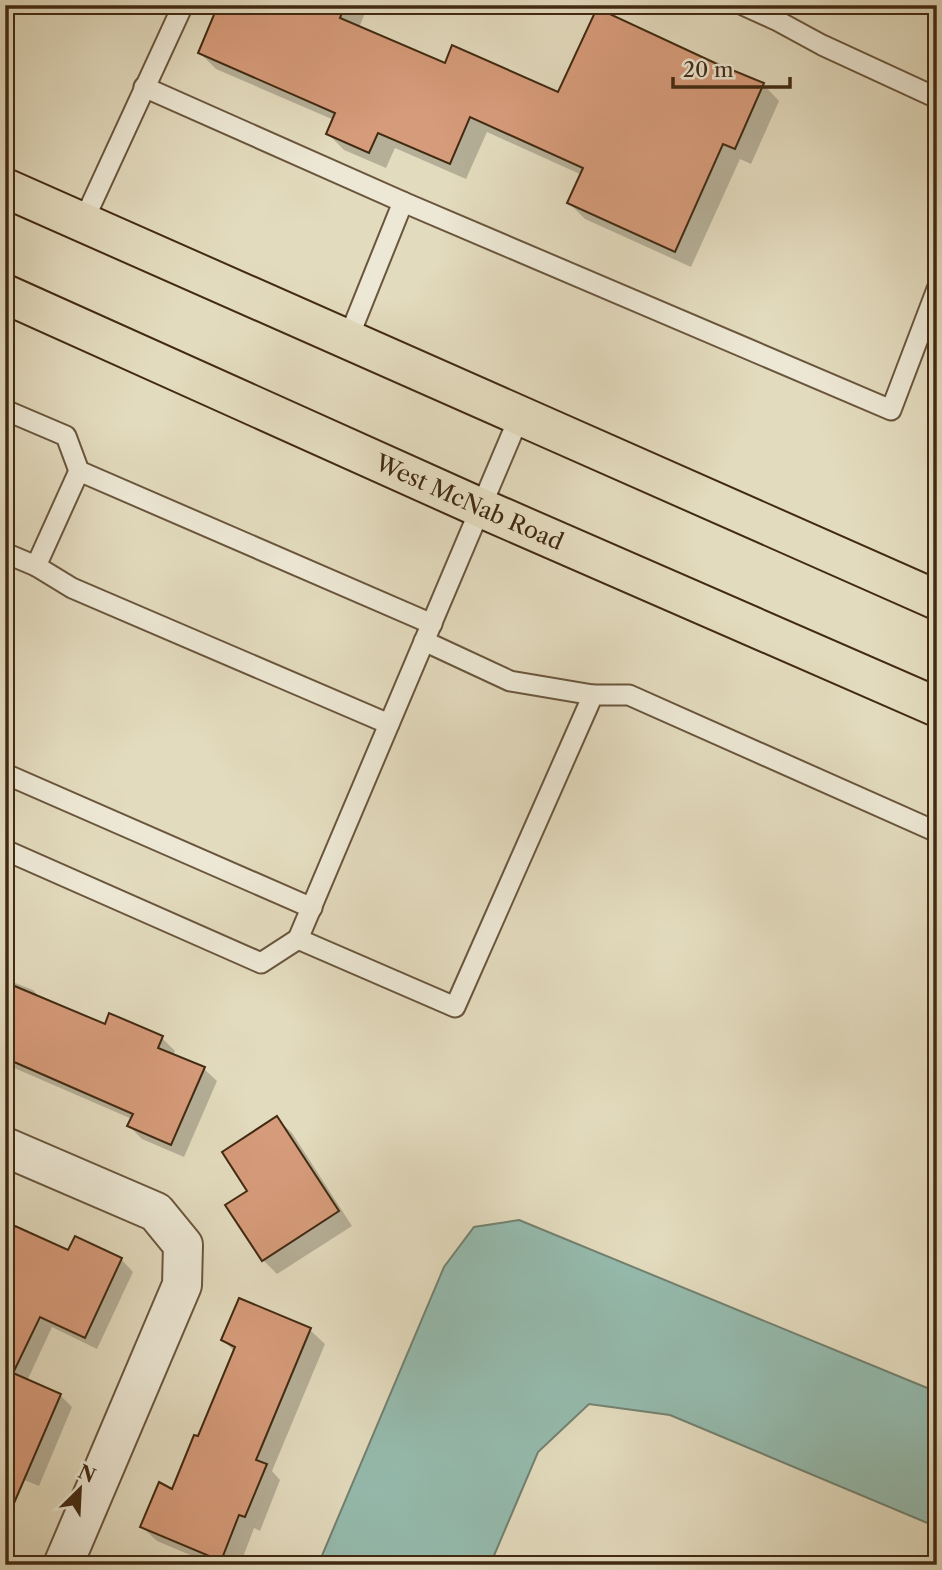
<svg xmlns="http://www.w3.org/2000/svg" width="942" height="1570" font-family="'Libre Caslon Text',serif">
  <rect width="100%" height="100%" fill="#e3dbbe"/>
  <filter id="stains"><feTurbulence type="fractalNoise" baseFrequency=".00286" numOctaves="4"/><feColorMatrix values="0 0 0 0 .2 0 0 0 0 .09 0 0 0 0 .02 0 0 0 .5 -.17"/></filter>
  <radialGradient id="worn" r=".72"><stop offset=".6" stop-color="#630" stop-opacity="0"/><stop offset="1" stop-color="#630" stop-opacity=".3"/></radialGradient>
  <!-- water -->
  <path fill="#95bbae" stroke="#738170" stroke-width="2" d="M 519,1220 L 937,1392 L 937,1527 L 670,1415 L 589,1404 L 538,1452 L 490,1565 L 318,1565 L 444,1267 L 474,1227 Z"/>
  <!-- shadow -->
  <g fill="#0003">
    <path d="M 220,5 L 368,5 L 359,28 L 446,66 L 558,94 L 714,65 L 763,84 L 779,101 L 751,164 L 740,159 L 691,267 L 585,219 L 569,203 L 582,175 L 487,132 L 466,179 L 395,148 L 386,168 L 344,150 L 328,134 L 334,120 L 216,69 L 200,53 Z"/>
    <path d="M 5,979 L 33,990 L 42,1000 L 106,1026 L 162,1038 L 175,1051 L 173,1055 L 204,1069 L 217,1081 L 184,1157 L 142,1139 L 129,1126 L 132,1119 L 5,1064 Z"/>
    <path d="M 277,1119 L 292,1133 L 352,1226 L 277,1274 L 263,1260 Z"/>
    <path d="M 5,1223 L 69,1253 L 121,1259 L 133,1272 L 97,1349 L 52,1327 L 27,1381 L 60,1395 L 72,1407 L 39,1486 L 5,1472 Z"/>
    <path d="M 240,1300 L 310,1330 L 325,1344 L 272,1471 L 280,1480 L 260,1531 L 254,1528 L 240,1565 L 214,1565 L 157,1541 L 142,1527 L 173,1491 L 199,1438 L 235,1352 L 223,1340 Z"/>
  </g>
  <!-- building -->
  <g fill="#d69b7a" stroke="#412a12" stroke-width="2">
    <path d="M 218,5 L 345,5 L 340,18 L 445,63 L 452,45 L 558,92 L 597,8 L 715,63 L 764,83 L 735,149 L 723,144 L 675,252 L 567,203 L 583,168 L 470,117 L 450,164 L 378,133 L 369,153 L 326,134 L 335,113 L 198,53 Z"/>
    <path d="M 5,982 L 105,1024 L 109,1013 L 163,1036 L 158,1048 L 205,1067 L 171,1145 L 127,1126 L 133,1114 L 5,1058 Z"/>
    <path d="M 277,1116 L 339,1211 L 262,1261 L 225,1205 L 247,1191 L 222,1152 Z"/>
    <path d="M 15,1226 L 68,1250 L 75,1236 L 122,1258 L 85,1338 L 40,1317 L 13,1373 L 61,1394 L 5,1524 L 5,1248 Z"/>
    <path d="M 239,1298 L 311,1328 L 256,1460 L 267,1464 L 245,1517 L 239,1515 L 221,1561 L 140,1527 L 159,1482 L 172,1489 L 194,1435 L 198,1436 L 235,1347 L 221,1340 Z"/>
  </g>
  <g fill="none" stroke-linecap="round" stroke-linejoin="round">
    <defs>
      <g id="service">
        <path d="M 743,5 L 776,20 L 822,45 L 937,98"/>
        <path d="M 144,87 L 403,202 L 348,339"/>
        <path d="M 403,202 L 891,410 L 937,289"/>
        <path d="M 83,222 L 183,5"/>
        <path d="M 5,410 L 66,436 L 79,471 L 432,624"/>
        <path d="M 5,553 L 36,566 L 72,588 L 389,724"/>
        <path d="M 36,566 L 79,471"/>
        <path d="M 424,641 L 510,681 L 593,695"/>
        <path d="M 5,777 L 10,776 L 312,908"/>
        <path d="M 5,850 L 261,963 L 298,939 L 455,1007 L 593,695 L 629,695 L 937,832"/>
        <path d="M 298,939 L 520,415"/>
      </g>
      <path id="minor" d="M 5,1147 L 156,1212 L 183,1245 L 182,1285 L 63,1565"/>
      <g id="primary">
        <path d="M 5,188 L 937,600"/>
        <path id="s1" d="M 5,294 L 481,508 L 937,707"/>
      </g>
    </defs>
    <!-- service casing -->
    <use href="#service" stroke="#6a563d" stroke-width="23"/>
    <!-- minor casing -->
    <use href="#minor" stroke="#6a563d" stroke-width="42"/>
    <!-- primary casing -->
    <use href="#primary" stroke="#412a12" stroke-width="42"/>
    <!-- service -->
    <use href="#service" stroke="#ede8d5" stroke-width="19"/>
    <!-- minor -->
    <use href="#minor" stroke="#ede8d5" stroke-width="38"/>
    <!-- primary -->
    <use href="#primary" stroke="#e3dbbe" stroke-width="38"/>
  </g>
  <g text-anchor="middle" stroke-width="6" stroke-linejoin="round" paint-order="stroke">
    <!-- street labels -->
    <g font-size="23" fill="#412a12" stroke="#ede8d5">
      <text dy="8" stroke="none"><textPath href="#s1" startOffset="509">West McNab Road</textPath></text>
    </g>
  </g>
  <!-- margin -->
  <rect width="942" height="1570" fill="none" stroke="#e3dbbe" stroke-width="28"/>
  <rect x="7" y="7" width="928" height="1556" fill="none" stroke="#412a12" stroke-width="3.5"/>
  <rect x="14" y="14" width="914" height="1542" fill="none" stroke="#412a12" stroke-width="2"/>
  <!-- north arrow -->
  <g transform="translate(80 1489) rotate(24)" stroke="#ede8d5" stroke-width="5" paint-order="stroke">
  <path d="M0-5L12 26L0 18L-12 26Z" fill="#412a12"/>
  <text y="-10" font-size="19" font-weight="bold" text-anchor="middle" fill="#412a12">N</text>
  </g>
  <!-- scale -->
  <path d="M673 77v10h117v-10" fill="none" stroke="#412a12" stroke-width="3.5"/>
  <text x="683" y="77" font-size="21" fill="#412a12" stroke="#ede8d5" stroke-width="5" paint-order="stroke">20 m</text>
  <rect width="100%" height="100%" filter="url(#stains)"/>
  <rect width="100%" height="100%" fill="url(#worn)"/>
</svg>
